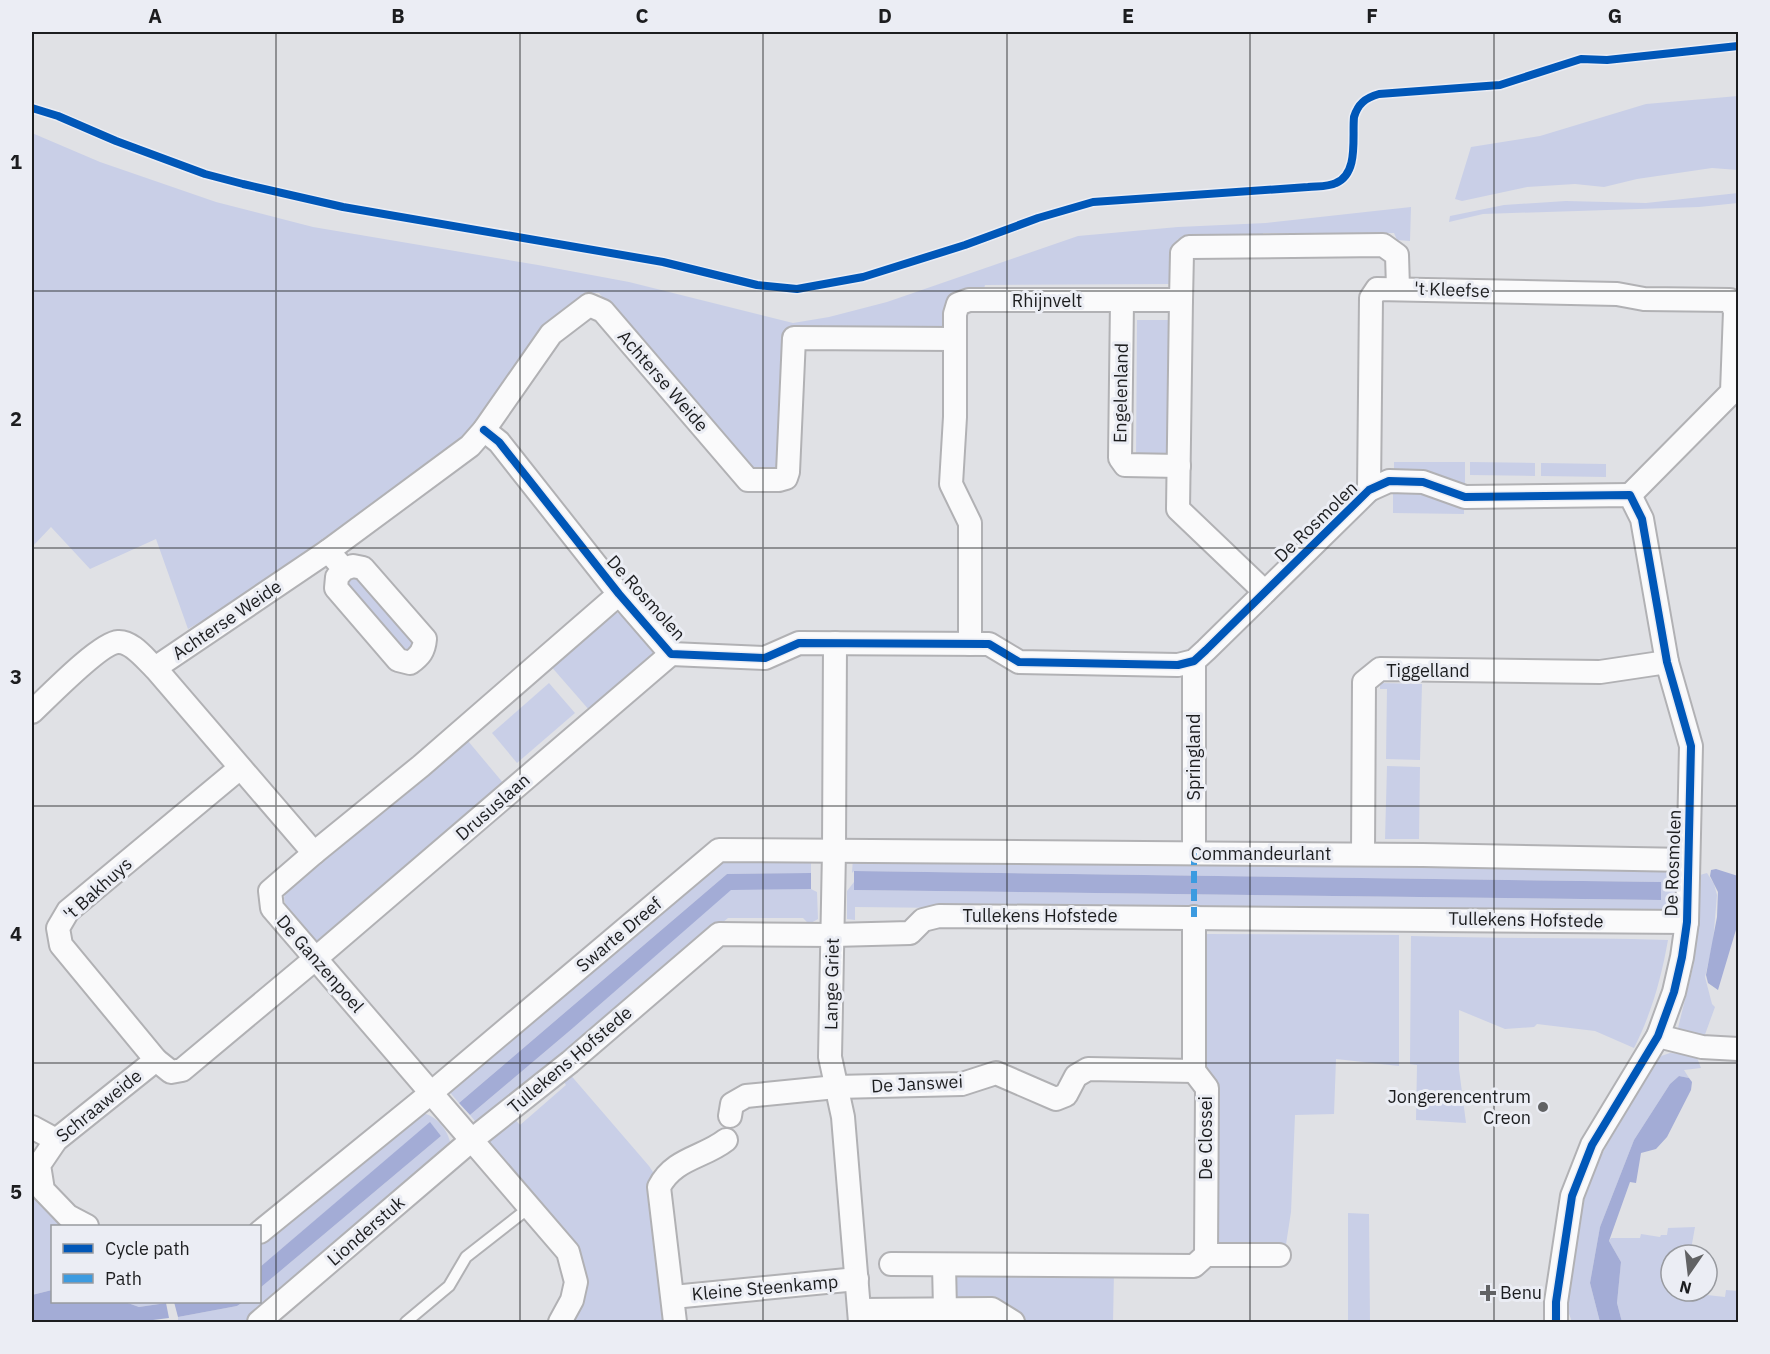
<svg xmlns="http://www.w3.org/2000/svg" width="1770" height="1354" font-family="'IBM Plex Sans',sans-serif">
  <rect width="100%" height="100%" fill="#e0e1e5"/>
  <!-- green -->
  <g fill="#c9cfe7">
    <path d="M 1738,96 L 1738,170 L 1712,168 L 1637,179 L 1604,187 L 1575,184 L 1527,187 L 1462,201 L 1455,199 L 1471,147 L 1540,136 L 1646,104 Z"/>
    <path d="M 32,133 L 100,162 L 216,202 L 313,227 L 538,265 L 629,282 L 793,323 L 829,317 L 887,302 L 1078,236 L 1178,227 L 1266,223 L 1411,207 L 1410,241 L 1397,240 L 1394,233 L 1263,233 L 1262,241 L 1178,239 L 1173,247 L 1172,284 L 985,285 L 983,293 L 953,294 L 946,330 L 785,329 L 780,472 L 748,470 L 599,293 L 588,293 L 545,333 L 472,435 L 364,519 L 303,554 L 271,582 L 188,629 L 156,539 L 90,569 L 51,527 L 32,547 Z"/>
    <path d="M 1738,193 L 1738,203 L 1699,207 L 1483,214 L 1449,222 L 1450,216 L 1504,205 L 1566,201 L 1646,203 Z"/>
    <path d="M 1137,320 L 1171,320 L 1169,459 L 1136,458 Z"/>
    <path d="M 1394,462 L 1465,462 L 1465,491 L 1394,477 Z"/>
    <path d="M 1470,462 L 1535,463 L 1535,476 L 1470,475 Z"/>
    <path d="M 1541,463 L 1606,464 L 1606,477 L 1541,476 Z"/>
    <path d="M 1393,493 L 1424,493 L 1455,506 L 1464,508 L 1464,514 L 1393,513 Z"/>
    <path d="M 353,573 L 418,639 L 409,654 L 401,653 L 344,580 Z"/>
    <path d="M 615,612 L 625,616 L 657,652 L 590,711 L 549,664 Z"/>
    <path d="M 549,683 L 575,713 L 517,763 L 492,733 Z"/>
    <path d="M 1380,683 L 1422,684 L 1420,760 L 1386,759 L 1387,689 L 1380,689 Z"/>
    <path d="M 468,741 L 504,784 L 323,942 L 315,940 L 286,907 L 284,898 L 286,890 Z"/>
    <path d="M 1387,766 L 1420,767 L 1419,839 L 1385,839 Z"/>
    <path d="M 811,857 L 811,873 L 727,874 L 459,1103 L 447,1089 L 718,858 Z"/>
    <path d="M 853,857 L 1671,867 L 1675,872 L 1674,914 L 1662,916 L 855,907 L 855,920 L 847,919 L 847,891 L 854,882 L 854,890 L 1661,900 L 1661,882 L 854,871 L 852,873 Z"/>
    <path d="M 1707,873 L 1714,884 L 1717,895 L 1713,942 L 1705,977 L 1712,1004 L 1715,1007 L 1703,1040 L 1679,1030 L 1678,1028 L 1694,963 L 1700,875 Z"/>
    <path d="M 731,889 L 811,889 L 817,892 L 818,919 L 809,924 L 803,918 L 728,918 L 480,1127 L 470,1115 L 573,1028 Z"/>
    <path d="M 1203,934 L 1399,935 L 1399,1066 L 1336,1059 L 1334,1114 L 1295,1115 L 1291,1212 L 1285,1251 L 1217,1248 L 1202,1068 Z"/>
    <path d="M 1411,936 C 1497,939 1582,937 1668,940 C 1661,979 1652,1012 1634,1048 L 1595,1031 L 1537,1024 L 1534,1027 L 1505,1029 L 1459,1010 L 1459,1069 L 1466,1123 L 1416,1120 L 1417,1065 L 1410,1064 Z"/>
    <path d="M 1670,1053 L 1696,1055 L 1701,1068 L 1684,1070 L 1689,1078 L 1679,1076 L 1670,1084 L 1634,1140 L 1600,1227 L 1590,1283 L 1600,1322 L 1572,1322 L 1568,1311 L 1575,1223 L 1598,1161 L 1653,1065 L 1661,1056 Z"/>
    <path d="M 568,1072 L 649,1166 L 655,1175 L 669,1322 L 565,1322 C 574,1298 589,1271 575,1246 L 486,1145 L 486,1134 L 511,1115 L 520,1125 L 566,1085 L 561,1078 Z"/>
    <path d="M 419,1112 C 439,1116 449,1131 452,1150 L 248,1322 L 178,1322 L 178,1317 L 237,1306 L 243,1302 L 260,1302 L 260,1288 L 441,1136 L 430,1123 L 260,1267 L 260,1246 Z"/>
    <path d="M 32,1190 L 70,1226 L 52,1226 L 52,1290 L 32,1295 Z"/>
    <path d="M 1348,1213 L 1369,1214 L 1370,1322 L 1348,1322 Z"/>
    <path d="M 1695,1227 L 1690,1255 L 1671,1255 L 1671,1291 L 1725,1297 L 1726,1290 L 1738,1291 L 1738,1322 L 1622,1322 L 1617,1303 L 1621,1262 L 1609,1241 L 1611,1238 L 1640,1238 L 1641,1234 L 1660,1237 L 1661,1235 L 1667,1235 L 1668,1228 Z"/>
    <path d="M 952,1272 L 1114,1273 L 1113,1322 L 1024,1322 L 955,1301 Z"/>
    <path d="M 125,1302 L 166,1302 L 166,1303 L 139,1307 Z"/>
  </g>
  <!-- water -->
  <g fill="#a3acd6">
    <path d="M 1716,869 L 1738,876 L 1738,923 L 1718,990 L 1708,983 L 1706,975 L 1717,917 L 1718,892 L 1710,876 L 1711,870 Z"/>
    <path d="M 854,871 L 1661,882 L 1661,900 L 854,890 Z"/>
    <path d="M 811,873 L 811,889 L 731,890 L 573,1028 L 470,1115 L 459,1103 L 727,874 Z"/>
    <path d="M 1679,1076 L 1689,1078 L 1692,1082 L 1691,1090 L 1667,1137 L 1656,1149 L 1641,1153 L 1636,1183 L 1630,1182 L 1609,1241 L 1621,1262 L 1617,1303 L 1622,1322 L 1600,1322 L 1590,1283 L 1600,1227 L 1634,1140 L 1670,1084 Z"/>
    <path d="M 430,1122 L 441,1136 L 260,1288 L 260,1267 Z"/>
    <path d="M 52,1290 L 52,1302 L 125,1302 L 139,1307 L 166,1303 L 169,1318 L 137,1322 L 32,1322 L 32,1295 Z"/>
    <path d="M 174,1302 L 243,1302 L 237,1306 L 178,1317 Z"/>
  </g>
  <g fill="none" stroke-linecap="round" stroke-linejoin="round">
    <defs>
      <path id="service" d="M 406,1322 L 449,1286 L 466,1257 L 530,1207"/>
      <g id="minor">
        <path d="M 1181,300 L 1178,509 L 1265,592"/>
        <path d="M 1122,301 L 1120,458 L 1125,465 L 1179,466"/>
        <path d="M 484,430 L 499,442 L 619,594 L 671,654 L 765,658 L 799,643 L 989,644 L 1019,662 L 1178,665 L 1194,661 L 1206,650 L 1369,490 L 1389,481 L 1423,482 L 1465,497 L 1630,495 L 1642,519 L 1667,662 L 1691,746 L 1687,922 L 1682,957 L 1674,992 L 1658,1036 L 1592,1145 L 1572,1196 L 1556,1302 L 1556,1322"/>
        <path d="M 1369,490 L 1371,298 L 1377,289 L 1617,294 L 1644,299 L 1730,300 L 1735,311 L 1732,392 L 1630,495"/>
        <path d="M 328,551 L 344,569 L 353,566 L 363,568 L 425,639 C 424,651 420,656 410,663 L 398,660 L 336,588 L 337,577 L 344,569"/>
        <path d="M 835,643 L 834,851 L 830,1057 L 843,1117 L 860,1322"/>
        <path d="M 970,644 L 970,523 L 951,484 L 955,417 L 955,314 L 958,304 L 969,300 L 1181,300 L 1182,253 L 1189,247 L 1383,245 L 1397,255 L 1398,288"/>
        <path d="M 1194,661 L 1194,853"/>
        <path d="M 155,668 L 328,551 L 470,446 L 484,430 L 551,334 L 589,305 L 603,311 L 748,480 L 779,480 L 786,478 L 788,472 L 794,338 L 954,339"/>
        <path d="M 32,712 C 47,698 100,643 118,642 C 132,641 145,659 155,668 L 314,853 L 270,891 L 272,908 L 568,1252 L 576,1282 L 572,1300 L 560,1322"/>
        <path d="M 314,853 L 421,766 L 619,594"/>
        <path d="M 1363,854 L 1364,682 L 1380,669 L 1600,672 L 1667,662"/>
        <path d="M 1658,1036 L 1702,1047 L 1738,1049"/>
        <path d="M 156,1060 L 61,945 L 58,928 L 68,911 L 240,768"/>
        <path d="M 730,1116 L 732,1104 L 746,1096 L 836,1087 L 962,1084 L 996,1073 L 1056,1099 L 1066,1095 L 1076,1076 L 1088,1069 L 1194,1071"/>
        <path d="M 32,1127 L 56,1140"/>
        <path d="M 87,1226 L 68,1216 L 43,1190 L 39,1165 L 56,1140 L 156,1060 L 171,1072 L 182,1070 L 315,959 L 671,654"/>
        <path d="M 260,1232 L 431,1093 L 719,850 L 1423,855 L 1688,860"/>
        <path d="M 1206,1255 L 1279,1255"/>
        <path d="M 891,1264 L 1194,1266 L 1206,1255 L 1207,1088 L 1194,1071 L 1194,917"/>
        <path d="M 944,1265 L 945,1309"/>
        <path d="M 673,1297 L 857,1279"/>
        <path d="M 860,1310 L 992,1309 L 1013,1322"/>
        <path d="M 259,1322 L 473,1139 L 570,1062 L 719,934 L 833,935 L 910,933 L 923,920 L 939,916 L 1687,922"/>
        <path d="M 675,1322 L 659,1187 C 674,1158 703,1158 726,1140"/>
      </g>
    </defs>
    <!-- service casing -->
    <use href="#service" stroke="#b1b1b4" stroke-width="14"/>
    <!-- minor casing -->
    <use href="#minor" stroke="#b1b1b4" stroke-width="26"/>
    <!-- service -->
    <use href="#service" stroke="#fafafb" stroke-width="10"/>
    <!-- minor -->
    <use href="#minor" stroke="#fafafb" stroke-width="22"/>
    <!-- quiet -->
    <path stroke="#3c9be0" stroke-width="6" stroke-dasharray="12 6" stroke-linecap="butt" d="M 1194,853 L 1194,917"/>
    <defs>
      <g id="cycleway">
        <path d="M 32,108 L 58,116 L 116,141 L 205,174 L 243,184 L 343,207 L 663,262 L 757,285 L 797,289 L 863,277 L 965,245 L 1038,218 L 1093,202 L 1308,187 C 1317,186 1328,187 1336,183 C 1359,173 1352,138 1354,117 C 1358,104 1365,98 1379,94 L 1500,85 L 1581,59 L 1607,60 L 1738,46"/>
        <path d="M 484,430 L 499,442 L 619,594 L 671,654 L 765,658 L 799,643 L 989,644 L 1019,662 L 1178,665 L 1194,661 L 1206,650 L 1369,490 L 1389,481 L 1423,482 L 1465,497 L 1630,495 L 1642,519 L 1667,662 L 1691,746 L 1687,922 L 1682,957 L 1674,992 L 1658,1036 L 1592,1145 L 1572,1196 L 1556,1302 L 1556,1322"/>
      </g>
    </defs>
    <!-- cycleway casing -->
    <use href="#cycleway" stroke="#ebedf4" stroke-width="11"/>
    <!-- cycleway -->
    <use href="#cycleway" stroke="#0057b8" stroke-width="8"/>
  </g>
  <!-- grid -->
  <path fill="none" stroke="#1c1d1f" stroke-width="1.5" stroke-opacity="0.55" d="M 276,32 L 276,1322M 520,32 L 520,1322M 763,32 L 763,1322M 1007,32 L 1007,1322M 1250,32 L 1250,1322M 1494,32 L 1494,1322M 32,291 L 1738,291M 32,548 L 1738,548M 32,806 L 1738,806M 32,1063 L 1738,1063"/>
  <!-- markers -->
  <g fill="#616264" stroke="#ebedf4" stroke-width="2">
    <circle cx="1543" cy="1107" r="6"/>
    <path d="M1485 1284h6v6h6v6h-6v6h-6v-6h-6v-6h6z"/>
  </g>
  <g text-anchor="middle" stroke-width="6" stroke-linejoin="round" paint-order="stroke">
    <!-- street labels -->
    <g font-size="18" fill="#1c1d1f" stroke="#ebedf4">
      <text transform="translate(1452 290) rotate(2)" y="6">'t Kleefse</text>
      <text x="1047" y="307">Rhijnvelt</text>
      <text transform="translate(663 381) rotate(49)" y="6">Achterse Weide</text>
      <text transform="translate(1121 393) rotate(-89)" y="6">Engelenland</text>
      <text transform="translate(1316 522) rotate(-44)" y="6">De Rosmolen</text>
      <text transform="translate(646 598) rotate(48)" y="6">De Rosmolen</text>
      <text transform="translate(227 620) rotate(-34)" y="6">Achterse Weide</text>
      <text x="1428" y="677">Tiggelland</text>
      <text transform="translate(1194 757) rotate(-90)" y="6">Springland</text>
      <text transform="translate(493 807) rotate(-41)" y="6">Drususlaan</text>
      <text x="1261" y="860">Commandeurlant</text>
      <text transform="translate(1673 863) rotate(-88)" y="6">De Rosmolen</text>
      <text transform="translate(98 889) rotate(-42)" y="6">'t Bakhuys</text>
      <text x="1040" y="922">Tullekens Hofstede</text>
      <text transform="translate(1526 920) rotate(1)" y="6">Tullekens Hofstede</text>
      <text transform="translate(619 935) rotate(-40)" y="6">Swarte Dreef</text>
      <text transform="translate(320 964) rotate(49)" y="6">De Ganzenpoel</text>
      <text transform="translate(832 984) rotate(-89)" y="6">Lange Griet</text>
      <text transform="translate(570 1060) rotate(-40)" y="6">Tullekens Hofstede</text>
      <text transform="translate(917 1084) rotate(-3)" y="6">De Janswei</text>
      <text transform="translate(99 1106) rotate(-39)" y="6">Schraaweide</text>
      <text transform="translate(1206 1138) rotate(-90)" y="6">De Clossei</text>
      <text transform="translate(366 1231) rotate(-41)" y="6">Lionderstuk</text>
      <text transform="translate(765 1288) rotate(-5)" y="6">Kleine Steenkamp</text>
    </g>
    <!-- poi labels -->
    <g font-size="18" fill="#1c1d1f" stroke="#ebedf4" text-anchor="end">
      <text x="1531" y="1103">Jongerencentrum<tspan x="1531" dy="21">Creon</tspan></text>
      <text x="1500" y="1299" text-anchor="start">Benu</text>
    </g>
  </g>
  <!-- border -->
  <rect width="1770" height="1354" fill="none" stroke="#ebedf4" stroke-width="66"/>
  <!-- legend -->
  <rect x="51" y="1225" width="210" height="78" fill="#ebedf4" stroke="#989a9f" stroke-width="1.5"/>
  <rect x="63" y="1244" width="30" height="9" fill="#0057b8" stroke="#989a9f" stroke-width="1.5"/>
  <text x="105" y="1255" font-size="18" fill="#1c1d1f">Cycle path</text>
  <rect x="63" y="1274" width="30" height="9" fill="#3c9be0" stroke="#989a9f" stroke-width="1.5"/>
  <text x="105" y="1285" font-size="18" fill="#1c1d1f">Path</text>
  <!-- north arrow -->
  <g transform="translate(1689 1273) rotate(194)"><circle r="28" fill="#ebedf4" stroke="#989a9f" stroke-width="1.5"/>
  <path d="M0-4.5L10 22L0 15L-10 22Z" fill="#616264"/>
  <text y="-9" font-size="16" font-weight="bold" text-anchor="middle" fill="#1c1d1f">N</text>
  </g>
  <rect x="33" y="33" width="1704" height="1288" fill="none" stroke="#1c1d1f" stroke-width="2"/>
  <g font-size="20" text-anchor="middle" font-weight="bold" fill="#1c1d1f">
    <text x="155" y="23">A</text>
    <text x="398" y="23">B</text>
    <text x="642" y="23">C</text>
    <text x="885" y="23">D</text>
    <text x="1128" y="23">E</text>
    <text x="1372" y="23">F</text>
    <text x="1615" y="23">G</text>
    <text x="16" y="169">1</text>
    <text x="16" y="426">2</text>
    <text x="16" y="684">3</text>
    <text x="16" y="941">4</text>
    <text x="16" y="1199">5</text>
  </g>
</svg>
